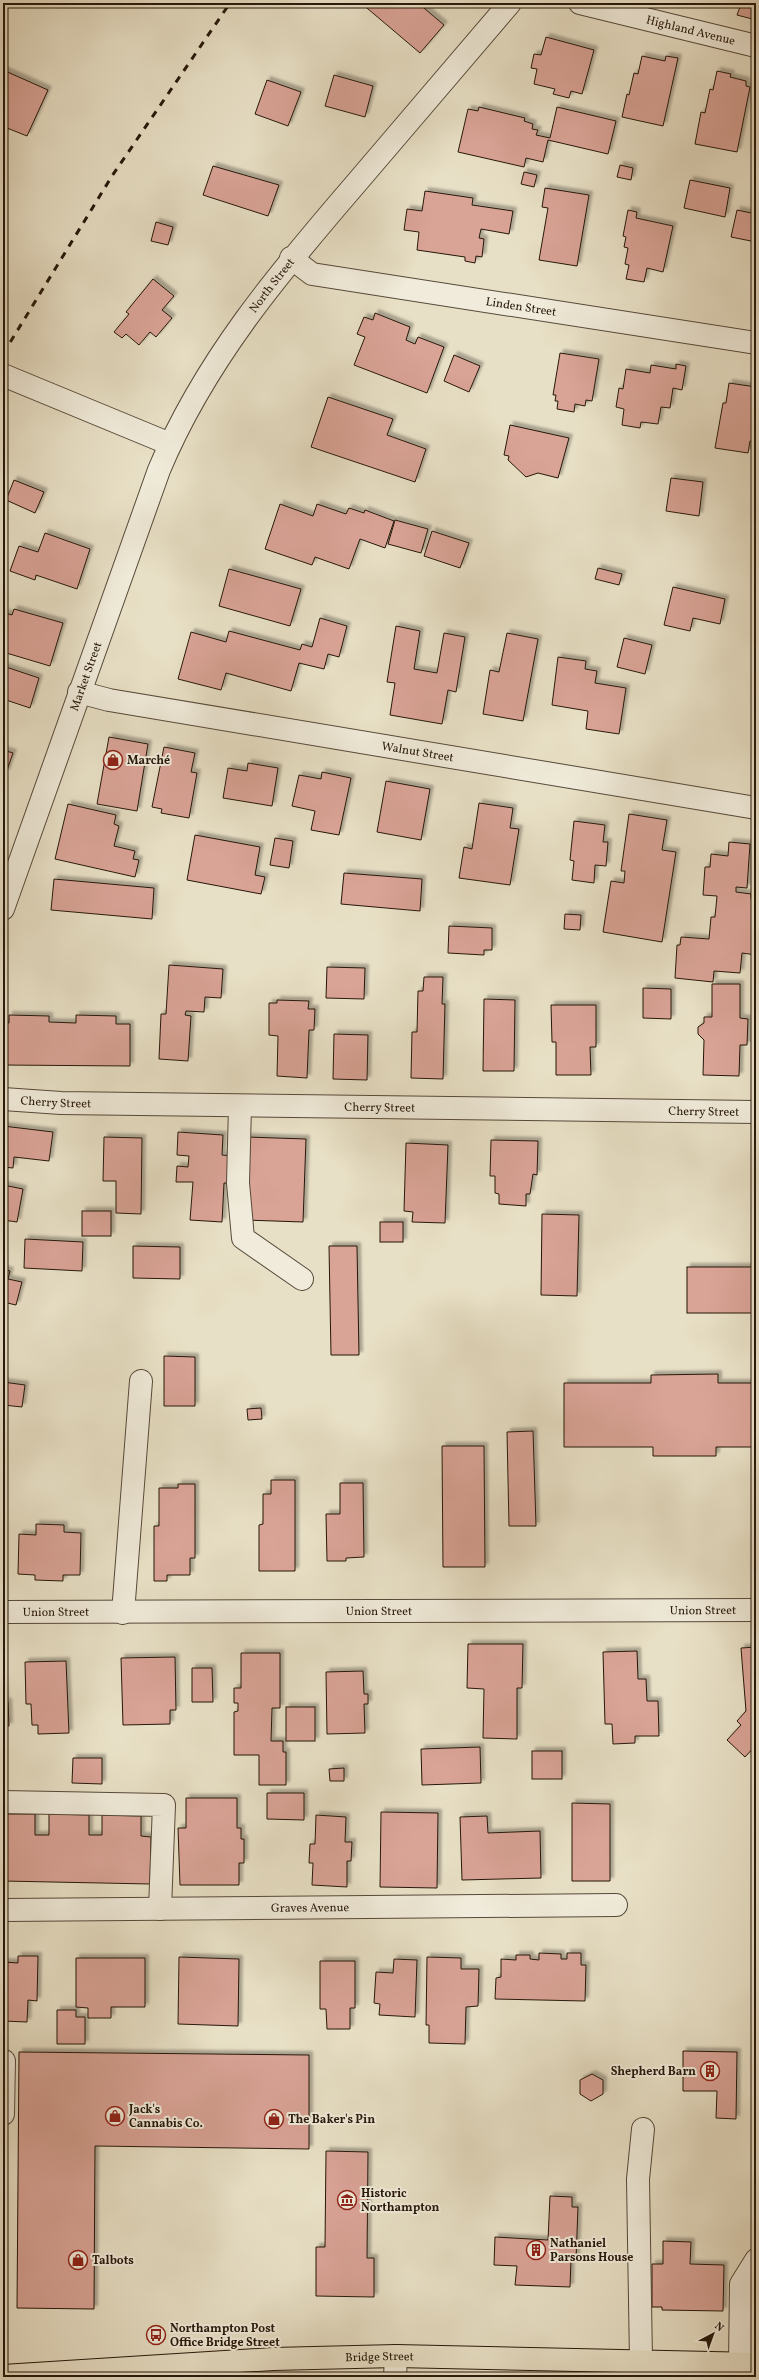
<svg xmlns="http://www.w3.org/2000/svg" width="759" height="2380" font-family="Vollkorn,serif">
  <defs>
    <filter id="shadow"><feDropShadow dx="3.5" dy="-3.5" stdDeviation="1" flood-color="#0004"/></filter>
  </defs>
  <rect width="100%" height="100%" fill="#e8e0c6"/>
  <filter id="stains"><feTurbulence type="fractalNoise" baseFrequency=".005" numOctaves="4"/><feColorMatrix values="0 0 0 0 .2 0 0 0 0 .09 0 0 0 0 .02 0 0 0 .5 -.17"/></filter>
  <radialGradient id="worn" r=".72"><stop offset=".6" stop-color="#630" stop-opacity="0"/><stop offset="1" stop-color="#630" stop-opacity=".3"/></radialGradient>
  <!-- building -->
  <g fill="#d9a396" stroke="#26170a" filter="url(#shadow)">
    <path d="M 361,3 L 418,3 L 444,25 L 420,53 Z"/>
    <path d="M 725,3 L 756,3 L 756,20 L 737,15 L 740,7 Z"/>
    <path d="M 546,37 L 594,50 L 582,94 L 571,91 L 569,98 L 553,94 L 555,89 L 534,84 L 537,69 L 531,68 L 534,54 L 541,55 Z"/>
    <path d="M 642,56 L 665,61 L 666,56 L 678,58 L 663,126 L 622,117 L 627,94 L 629,95 L 634,73 L 638,74 Z"/>
    <path d="M 3,70 L 48,90 L 27,136 L 7,128 L 3,137 Z"/>
    <path d="M 717,71 L 731,74 L 730,77 L 746,81 L 746,86 L 750,87 L 737,152 L 695,144 L 701,112 L 705,113 L 710,89 L 713,90 Z"/>
    <path d="M 334,75 L 373,86 L 365,117 L 325,106 Z"/>
    <path d="M 267,80 L 301,92 L 288,126 L 255,114 Z"/>
    <path d="M 479,107 L 525,118 L 524,121 L 533,124 L 532,129 L 538,130 L 536,135 L 550,138 L 557,107 L 616,121 L 608,154 L 548,140 L 543,162 L 526,158 L 524,167 L 458,152 L 468,109 L 478,111 Z"/>
    <path d="M 620,165 L 633,168 L 631,180 L 617,177 Z"/>
    <path d="M 213,166 L 279,185 L 268,216 L 203,195 Z"/>
    <path d="M 524,172 L 537,175 L 534,187 L 521,184 Z"/>
    <path d="M 690,180 L 730,188 L 725,217 L 684,208 Z"/>
    <path d="M 545,188 L 589,195 L 577,266 L 539,260 L 548,208 L 542,207 Z"/>
    <path d="M 425,191 L 473,198 L 472,205 L 513,211 L 509,234 L 481,229 L 479,238 L 484,239 L 482,257 L 476,256 L 475,263 L 465,261 L 465,257 L 417,250 L 419,232 L 404,230 L 407,209 L 422,211 Z"/>
    <path d="M 628,210 L 637,212 L 636,218 L 673,226 L 663,272 L 647,268 L 644,282 L 626,279 L 629,265 L 625,264 L 628,248 L 624,247 L 626,237 L 623,236 Z"/>
    <path d="M 737,210 L 756,214 L 756,242 L 731,237 Z"/>
    <path d="M 156,222 L 173,227 L 168,245 L 151,241 Z"/>
    <path d="M 153,279 L 174,296 L 162,310 L 172,318 L 156,337 L 150,332 L 139,345 L 126,334 L 122,338 L 114,332 L 129,314 L 126,312 Z"/>
    <path d="M 375,313 L 410,327 L 406,340 L 415,344 L 418,337 L 444,347 L 427,393 L 354,365 L 365,337 L 357,334 L 364,317 L 373,320 Z"/>
    <path d="M 560,353 L 599,359 L 592,401 L 586,400 L 585,406 L 575,404 L 574,412 L 557,409 L 558,401 L 555,401 L 556,395 L 553,395 Z"/>
    <path d="M 454,355 L 480,366 L 469,392 L 444,381 Z"/>
    <path d="M 676,364 L 686,366 L 682,390 L 673,388 L 670,408 L 661,407 L 658,424 L 641,422 L 640,428 L 622,425 L 624,409 L 616,407 L 619,388 L 623,389 L 626,369 L 650,373 L 651,365 L 676,369 Z"/>
    <path d="M 729,383 L 756,387 L 756,442 L 750,441 L 748,453 L 715,448 L 723,403 L 726,403 Z"/>
    <path d="M 328,397 L 393,419 L 387,435 L 426,449 L 415,482 L 311,447 Z"/>
    <path d="M 510,425 L 569,438 L 558,478 L 538,473 L 526,477 L 508,460 L 509,456 L 504,455 Z"/>
    <path d="M 671,478 L 703,482 L 699,516 L 666,511 Z"/>
    <path d="M 14,480 L 44,492 L 35,513 L 6,500 Z"/>
    <path d="M 280,504 L 313,516 L 317,504 L 346,514 L 349,508 L 364,513 L 365,510 L 394,521 L 385,548 L 360,539 L 349,569 L 315,557 L 312,565 L 265,549 Z"/>
    <path d="M 395,520 L 428,529 L 421,553 L 388,544 Z"/>
    <path d="M 432,531 L 469,543 L 460,568 L 424,556 Z"/>
    <path d="M 45,533 L 90,549 L 77,589 L 36,575 L 35,580 L 10,571 L 19,546 L 38,552 Z"/>
    <path d="M 598,568 L 622,574 L 619,585 L 595,579 Z"/>
    <path d="M 229,569 L 301,589 L 290,626 L 219,606 Z"/>
    <path d="M 673,587 L 725,599 L 720,624 L 693,618 L 690,631 L 664,625 Z"/>
    <path d="M 14,609 L 63,623 L 50,666 L 3,652 L 3,620 L 5,613 L 12,615 Z"/>
    <path d="M 320,618 L 347,626 L 339,657 L 328,654 L 324,669 L 299,663 L 291,691 L 226,673 L 221,690 L 178,679 L 191,632 L 226,642 L 229,631 L 300,650 L 302,644 L 312,647 Z"/>
    <path d="M 396,626 L 420,631 L 414,669 L 437,673 L 444,633 L 465,637 L 456,692 L 448,690 L 442,724 L 390,715 L 395,683 L 387,682 Z"/>
    <path d="M 507,633 L 538,639 L 523,721 L 483,714 L 490,670 L 499,672 Z"/>
    <path d="M 624,638 L 652,645 L 645,674 L 617,667 Z"/>
    <path d="M 558,657 L 586,661 L 585,669 L 597,671 L 595,683 L 626,688 L 619,734 L 586,729 L 588,711 L 552,705 Z"/>
    <path d="M 3,666 L 39,678 L 30,708 L 3,699 Z"/>
    <path d="M 109,737 L 148,744 L 137,811 L 97,804 Z"/>
    <path d="M 164,747 L 195,753 L 191,772 L 197,773 L 189,818 L 161,813 L 162,809 L 152,807 Z"/>
    <path d="M 3,750 L 13,753 L 6,773 L 3,772 Z"/>
    <path d="M 248,763 L 278,768 L 272,806 L 223,798 L 228,768 L 247,771 Z"/>
    <path d="M 322,772 L 351,778 L 339,835 L 311,830 L 315,811 L 292,806 L 299,775 L 321,779 Z"/>
    <path d="M 386,781 L 430,789 L 421,840 L 377,832 Z"/>
    <path d="M 479,803 L 513,808 L 510,828 L 519,829 L 510,885 L 459,878 L 464,847 L 472,849 Z"/>
    <path d="M 68,804 L 116,815 L 114,824 L 119,826 L 114,846 L 135,851 L 133,859 L 139,860 L 135,877 L 55,859 Z"/>
    <path d="M 629,814 L 667,820 L 662,850 L 676,852 L 662,942 L 603,932 L 611,881 L 624,883 L 625,871 L 621,871 Z"/>
    <path d="M 574,821 L 605,825 L 603,842 L 608,842 L 606,866 L 595,865 L 594,883 L 572,880 L 574,861 L 570,860 Z"/>
    <path d="M 195,835 L 260,847 L 255,875 L 265,877 L 261,894 L 187,880 Z"/>
    <path d="M 275,838 L 293,841 L 289,868 L 270,865 Z"/>
    <path d="M 729,842 L 750,844 L 747,888 L 736,887 L 736,892 L 751,894 L 751,899 L 756,899 L 756,955 L 742,953 L 740,973 L 714,971 L 713,982 L 675,978 L 677,945 L 680,945 L 681,937 L 709,939 L 711,917 L 715,917 L 717,896 L 703,895 L 705,867 L 710,867 L 711,854 L 728,856 Z"/>
    <path d="M 344,873 L 422,879 L 420,911 L 341,904 Z"/>
    <path d="M 54,879 L 154,888 L 152,919 L 51,910 Z"/>
    <path d="M 565,914 L 581,915 L 580,930 L 564,929 Z"/>
    <path d="M 449,926 L 492,928 L 492,950 L 484,950 L 484,955 L 448,953 Z"/>
    <path d="M 169,965 L 223,969 L 221,998 L 205,997 L 204,1012 L 186,1011 L 185,1015 L 191,1016 L 188,1061 L 159,1059 L 161,1014 L 166,1014 Z"/>
    <path d="M 327,967 L 365,968 L 364,999 L 326,998 Z"/>
    <path d="M 424,977 L 443,977 L 442,1004 L 445,1004 L 443,1079 L 411,1078 L 412,1032 L 417,1032 L 418,991 L 423,991 Z"/>
    <path d="M 712,984 L 740,984 L 740,1018 L 748,1019 L 747,1045 L 740,1045 L 739,1076 L 703,1075 L 704,1040 L 698,1034 L 698,1027 L 704,1023 L 704,1017 L 712,1017 Z"/>
    <path d="M 643,988 L 671,989 L 671,1019 L 643,1018 Z"/>
    <path d="M 484,999 L 515,1000 L 514,1071 L 483,1071 Z"/>
    <path d="M 277,1000 L 309,1001 L 308,1009 L 315,1009 L 314,1030 L 309,1030 L 307,1078 L 277,1076 L 278,1036 L 269,1035 L 269,1003 L 277,1003 Z"/>
    <path d="M 551,1005 L 596,1005 L 596,1047 L 590,1047 L 591,1075 L 556,1075 L 556,1042 L 552,1042 Z"/>
    <path d="M 9,1015 L 49,1016 L 49,1022 L 76,1023 L 76,1015 L 116,1016 L 116,1024 L 130,1024 L 130,1066 L 3,1065 L 3,1023 L 9,1023 Z"/>
    <path d="M 334,1034 L 368,1035 L 367,1080 L 333,1079 Z"/>
    <path d="M 3,1126 L 53,1132 L 49,1161 L 14,1157 L 13,1168 L 3,1167 Z"/>
    <path d="M 178,1132 L 223,1135 L 222,1155 L 233,1156 L 232,1183 L 224,1183 L 222,1222 L 190,1220 L 193,1182 L 176,1182 L 177,1166 L 188,1167 L 189,1156 L 177,1155 Z"/>
    <path d="M 104,1137 L 142,1138 L 141,1214 L 116,1213 L 116,1181 L 103,1181 Z"/>
    <path d="M 247,1137 L 306,1139 L 303,1222 L 245,1220 Z"/>
    <path d="M 491,1140 L 538,1141 L 537,1175 L 533,1174 L 530,1194 L 526,1194 L 526,1206 L 499,1204 L 499,1194 L 495,1193 L 495,1176 L 490,1176 Z"/>
    <path d="M 406,1143 L 448,1145 L 445,1223 L 412,1222 L 413,1212 L 404,1211 Z"/>
    <path d="M 3,1185 L 23,1189 L 17,1222 L 3,1220 Z"/>
    <rect x="82" y="1211" width="29" height="25"/>
    <path d="M 542,1214 L 579,1215 L 577,1296 L 541,1295 Z"/>
    <rect x="380" y="1222" width="23" height="20"/>
    <path d="M 25,1239 L 83,1242 L 82,1271 L 24,1268 Z"/>
    <path d="M 133,1246 L 180,1247 L 180,1279 L 133,1278 Z"/>
    <path d="M 329,1246 L 357,1246 L 359,1355 L 331,1355 Z"/>
    <rect x="687" y="1267" width="69" height="46"/>
    <path d="M 3,1269 L 10,1271 L 8,1279 L 22,1282 L 16,1305 L 3,1302 Z"/>
    <path d="M 164,1356 L 195,1357 L 195,1406 L 164,1406 Z"/>
    <path d="M 718,1374 L 718,1383 L 756,1383 L 756,1447 L 716,1447 L 716,1456 L 653,1456 L 653,1447 L 564,1447 L 564,1383 L 651,1383 L 651,1375 Z"/>
    <path d="M 3,1382 L 25,1385 L 22,1407 L 3,1405 Z"/>
    <path d="M 261,1408 L 262,1419 L 248,1420 L 247,1409 Z"/>
    <path d="M 533,1431 L 536,1526 L 509,1526 L 507,1432 Z"/>
    <path d="M 442,1446 L 484,1446 L 485,1567 L 443,1567 Z"/>
    <path d="M 271,1480 L 295,1480 L 295,1571 L 259,1571 L 259,1525 L 263,1524 L 263,1494 L 271,1494 Z"/>
    <path d="M 340,1483 L 363,1483 L 364,1557 L 346,1558 L 346,1561 L 327,1561 L 326,1514 L 340,1514 Z"/>
    <path d="M 178,1484 L 195,1484 L 195,1558 L 190,1558 L 190,1575 L 167,1575 L 167,1581 L 154,1581 L 154,1526 L 159,1526 L 159,1488 L 178,1488 Z"/>
    <path d="M 36,1524 L 64,1525 L 64,1532 L 81,1533 L 80,1575 L 63,1575 L 63,1581 L 35,1580 L 35,1575 L 18,1574 L 19,1534 L 36,1535 Z"/>
    <path d="M 468,1644 L 523,1644 L 522,1688 L 517,1688 L 517,1739 L 483,1738 L 484,1689 L 467,1688 Z"/>
    <path d="M 756,1647 L 756,1745 L 745,1757 L 727,1740 L 741,1725 L 737,1721 L 746,1711 L 741,1648 Z"/>
    <path d="M 637,1651 L 638,1679 L 646,1679 L 647,1701 L 658,1701 L 659,1736 L 635,1736 L 635,1743 L 613,1744 L 612,1724 L 605,1724 L 603,1652 Z"/>
    <path d="M 241,1653 L 280,1653 L 280,1708 L 272,1708 L 271,1741 L 283,1741 L 283,1752 L 286,1752 L 286,1785 L 259,1785 L 259,1755 L 234,1755 L 234,1712 L 238,1711 L 238,1703 L 234,1703 L 234,1688 L 241,1688 Z"/>
    <path d="M 175,1657 L 176,1710 L 170,1710 L 170,1724 L 123,1725 L 121,1658 Z"/>
    <path d="M 66,1661 L 69,1733 L 38,1734 L 38,1725 L 32,1725 L 31,1704 L 26,1704 L 25,1662 Z"/>
    <path d="M 192,1668 L 212,1668 L 213,1702 L 192,1702 Z"/>
    <path d="M 363,1671 L 364,1694 L 368,1694 L 368,1704 L 364,1704 L 365,1733 L 327,1734 L 326,1672 Z"/>
    <path d="M 3,1680 L 5,1702 L 8,1702 L 9,1726 L 3,1726 Z"/>
    <rect x="286" y="1707" width="29" height="34"/>
    <path d="M 480,1747 L 481,1783 L 422,1785 L 421,1749 Z"/>
    <rect x="532" y="1751" width="30" height="28"/>
    <path d="M 73,1758 L 102,1758 L 102,1784 L 72,1783 Z"/>
    <path d="M 344,1768 L 344,1781 L 330,1781 L 329,1769 Z"/>
    <path d="M 267,1793 L 304,1793 L 304,1820 L 267,1819 Z"/>
    <path d="M 186,1798 L 237,1798 L 237,1828 L 241,1828 L 241,1839 L 244,1839 L 244,1863 L 239,1863 L 239,1885 L 180,1885 L 178,1828 L 186,1828 Z"/>
    <path d="M 572,1803 L 610,1804 L 610,1881 L 572,1881 Z"/>
    <path d="M 381,1812 L 438,1813 L 437,1888 L 380,1887 Z"/>
    <path d="M 3,1814 L 35,1814 L 35,1835 L 49,1835 L 49,1814 L 89,1815 L 89,1835 L 102,1835 L 102,1815 L 141,1816 L 141,1836 L 151,1837 L 150,1884 L 3,1881 Z"/>
    <path d="M 316,1815 L 346,1817 L 345,1842 L 352,1842 L 351,1861 L 347,1861 L 347,1887 L 312,1885 L 313,1863 L 309,1863 L 310,1844 L 315,1844 Z"/>
    <path d="M 487,1816 L 488,1833 L 540,1831 L 541,1878 L 462,1880 L 460,1817 Z"/>
    <path d="M 539,1953 L 561,1954 L 561,1959 L 567,1959 L 567,1953 L 581,1953 L 581,1965 L 586,1965 L 585,2001 L 495,1999 L 496,1978 L 501,1977 L 501,1959 L 516,1960 L 516,1955 L 530,1955 L 530,1959 L 539,1960 Z"/>
    <path d="M 18,1956 L 38,1956 L 37,2001 L 28,2000 L 27,2022 L 3,2021 L 3,1962 L 18,1963 Z"/>
    <path d="M 179,1957 L 239,1959 L 238,2026 L 178,2024 Z"/>
    <path d="M 427,1957 L 461,1958 L 461,1969 L 479,1969 L 478,2006 L 466,2007 L 465,2044 L 429,2043 L 429,2025 L 426,2025 Z"/>
    <path d="M 76,1958 L 145,1958 L 145,2007 L 111,2007 L 111,2018 L 88,2018 L 88,2008 L 76,2007 Z"/>
    <path d="M 394,1959 L 417,1960 L 415,2017 L 379,2015 L 380,2004 L 374,2003 L 376,1972 L 393,1973 Z"/>
    <path d="M 320,1961 L 355,1961 L 355,2008 L 350,2008 L 350,2029 L 327,2029 L 326,2009 L 320,2009 Z"/>
    <path d="M 57,2010 L 76,2010 L 76,2017 L 85,2017 L 85,2044 L 57,2044 Z"/>
    <path d="M 683,2051 L 737,2052 L 736,2119 L 716,2118 L 717,2091 L 683,2091 Z"/>
    <path d="M 19,2052 L 309,2055 L 309,2149 L 95,2146 L 94,2309 L 17,2308 Z"/>
    <path d="M 592,2074 L 603,2080 L 603,2094 L 591,2101 L 580,2094 L 580,2080 Z"/>
    <path d="M 326,2151 L 368,2152 L 367,2258 L 374,2258 L 374,2297 L 316,2296 L 316,2247 L 325,2247 Z"/>
    <path d="M 550,2196 L 572,2197 L 572,2207 L 578,2207 L 576,2260 L 571,2259 L 570,2287 L 515,2285 L 517,2266 L 494,2265 L 495,2237 L 548,2240 Z"/>
    <path d="M 663,2241 L 691,2242 L 690,2264 L 724,2265 L 723,2311 L 662,2310 L 662,2307 L 652,2307 L 652,2264 L 663,2264 Z"/>
  </g>
  <g fill="none" stroke-linecap="round" stroke-linejoin="round">
    <defs>
      <g id="minor">
        <path id="s1" d="M 580,3 L 756,46"/>
        <path id="s2" d="M 291,258 L 312,274 L 756,343"/>
        <path d="M 3,375 L 170,444"/>
        <path id="s3" d="M 79,692 L 109,700 L 756,808"/>
        <path id="s4" d="M 3,909 L 159,470 C 204,362 278,274 353,187 C 405,126 458,64 510,3"/>
        <path id="s5" d="M 3,1099 L 61,1103 L 756,1112"/>
        <path d="M 240,1106 L 238,1183 L 243,1238 L 302,1279"/>
        <path id="s6" d="M 3,1612 L 756,1610"/>
        <path d="M 123,1613 L 141,1381"/>
        <path d="M 3,1802 L 164,1805 L 160,1909"/>
        <path id="s7" d="M 3,1910 L 616,1905"/>
        <path d="M 3,2114 L 4,2061"/>
        <path d="M 641,2361 L 638,2179 L 643,2129"/>
        <path d="M 740,2364 L 741,2284 L 756,2260"/>
        <path d="M 395,2377 L 396,2356"/>
      </g>
      <g id="highway">
        <path id="s8" d="M 3,2376 L 273,2359 L 396,2356 L 756,2364"/>
      </g>
    </defs>
    <!-- minor casing -->
    <use href="#minor" stroke="#564939" stroke-width="24"/>
    <!-- highway casing -->
    <use href="#highway" stroke="#26170a" stroke-width="24"/>
    <!-- minor -->
    <use href="#minor" stroke="#f0ebda" stroke-width="22"/>
    <!-- highway -->
    <use href="#highway" stroke="#e8e0c6" stroke-width="22"/>
    <!-- rail -->
    <path stroke="#26170a" stroke-width="3" stroke-dasharray="7 7" stroke-linecap="butt" d="M 3,354 L 112,176 L 230,3"/>
  </g>
  <!-- icons -->
  <defs>
    <symbol id="shop-ring" viewBox="-11 -11 22 22"><circle r="9.5" fill="#f0ebda" stroke="#8f2418" stroke-width="1.5"/><path d="M-5-2.5h2.3a2.7 3.5 0 0 1 5.4 0H5L5.5 6h-11ZM-1.5-2.5h3a1.5 2.3 0 0 0-3 0Z" fill="#8f2418"/></symbol>
    <symbol id="building-ring" viewBox="-11 -11 22 22"><circle r="9.5" fill="#f0ebda" stroke="#8f2418" stroke-width="1.5"/><path d="M-4-6H4V6H1V3H-1V6H-4ZM-2.5-4.3h1.7v1.8h-1.7ZM.8-4.3h1.7v1.8H.8ZM-2.5-1h1.7V.8h-1.7ZM.8-1h1.7V.8H.8Z" fill="#8f2418"/></symbol>
    <symbol id="museum-ring" viewBox="-11 -11 22 22"><circle r="9.5" fill="#f0ebda" stroke="#8f2418" stroke-width="1.5"/><path d="M0-6L6-3V-2H-6V-3ZM-5-1h2V3h-2ZM-1-1h2V3h-2ZM3-1h2V3H3ZM-6 4H6V6H-6Z" fill="#8f2418"/></symbol>
    <symbol id="bus-ring" viewBox="-11 -11 22 22"><circle r="9.5" fill="#f0ebda" stroke="#8f2418" stroke-width="1.5"/><path d="M-5-6H5V4H4V6H2V4H-2V6H-4V4H-5ZM-3.5-4V0h7V-4ZM-3.5 1.2v1.5H-2V1.2ZM2 1.2v1.5H3.5V1.2Z" fill="#8f2418"/></symbol>
  </defs>
  <g fill-rule="evenodd">
    <use href="#shop-ring" x="102" y="749" width="22" height="22"/>
    <use href="#building-ring" x="699" y="2060" width="22" height="22"/>
    <use href="#shop-ring" x="104" y="2105" width="22" height="22"/>
    <use href="#shop-ring" x="263" y="2108" width="22" height="22"/>
    <use href="#museum-ring" x="336" y="2189" width="22" height="22"/>
    <use href="#building-ring" x="525" y="2239" width="22" height="22"/>
    <use href="#shop-ring" x="67" y="2249" width="22" height="22"/>
    <use href="#bus-ring" x="145" y="2324" width="22" height="22"/>
  </g>
  <g text-anchor="middle" stroke-width="4" stroke-linejoin="round" paint-order="stroke">
    <!-- street labels -->
    <g font-size="12" fill="#26170a" stroke="#f0ebda">
      <text dy="4" stroke="none"><textPath href="#s1" startOffset="114">Highland Avenue</textPath></text>
      <text dy="4" stroke="none"><textPath href="#s4" startOffset="683">North Street</textPath></text>
      <text dy="4" stroke="none"><textPath href="#s2" startOffset="238">Linden Street</textPath></text>
      <text dy="4" stroke="none"><textPath href="#s4" startOffset="247">Market Street</textPath></text>
      <text dy="4" stroke="none"><textPath href="#s3" startOffset="344">Walnut Street</textPath></text>
      <text dy="4" stroke="none"><textPath href="#s5" startOffset="53">Cherry Street</textPath></text>
      <text dy="4" stroke="none"><textPath href="#s5" startOffset="377">Cherry Street</textPath></text>
      <text dy="4" stroke="none"><textPath href="#s5" startOffset="701">Cherry Street</textPath></text>
      <text dy="4" stroke="none"><textPath href="#s6" startOffset="700">Union Street</textPath></text>
      <text dy="4" stroke="none"><textPath href="#s6" startOffset="53">Union Street</textPath></text>
      <text dy="4" stroke="none"><textPath href="#s6" startOffset="376">Union Street</textPath></text>
      <text dy="4" stroke="none"><textPath href="#s7" startOffset="307">Graves Avenue</textPath></text>
      <text dy="4" stroke="none"><textPath href="#s8" startOffset="377">Bridge Street</textPath></text>
    </g>
    <!-- poi labels -->
    <g font-size="12" font-weight="bold" fill="#26170a" stroke="#f0ebda" text-anchor="start">
      <text x="127" y="764">Marché</text>
      <text x="696" y="2075" text-anchor="end">Shepherd Barn</text>
      <text x="129" y="2113">Jack's<tspan x="129" dy="14">Cannabis Co.</tspan></text>
      <text x="288" y="2123">The Baker's Pin</text>
      <text x="361" y="2197">Historic<tspan x="361" dy="14">Northampton</tspan></text>
      <text x="550" y="2247">Nathaniel<tspan x="550" dy="14">Parsons House</tspan></text>
      <text x="92" y="2264">Talbots</text>
      <text x="170" y="2332">Northampton Post<tspan x="170" dy="14">Office Bridge Street</tspan></text>
    </g>
  </g>
  <!-- margin -->
  <rect width="759" height="2380" fill="none" stroke="#e8e0c6" stroke-width="16"/>
  <rect x="4" y="4" width="751" height="2372" fill="none" stroke="#26170a" stroke-width="2"/>
  <rect x="8" y="8" width="743" height="2364" fill="none" stroke="#26170a"/>
  <!-- north arrow -->
  <g transform="translate(713 2334) rotate(41)" stroke="#f0ebda" stroke-width="3" paint-order="stroke">
  <path d="M0-3L7 15L0 10L-7 15Z" fill="#26170a"/>
  <text y="-6" font-size="11" font-weight="bold" text-anchor="middle" fill="#26170a">N</text>
  </g>
  <rect width="100%" height="100%" filter="url(#stains)"/>
  <rect width="100%" height="100%" fill="url(#worn)"/>
</svg>
